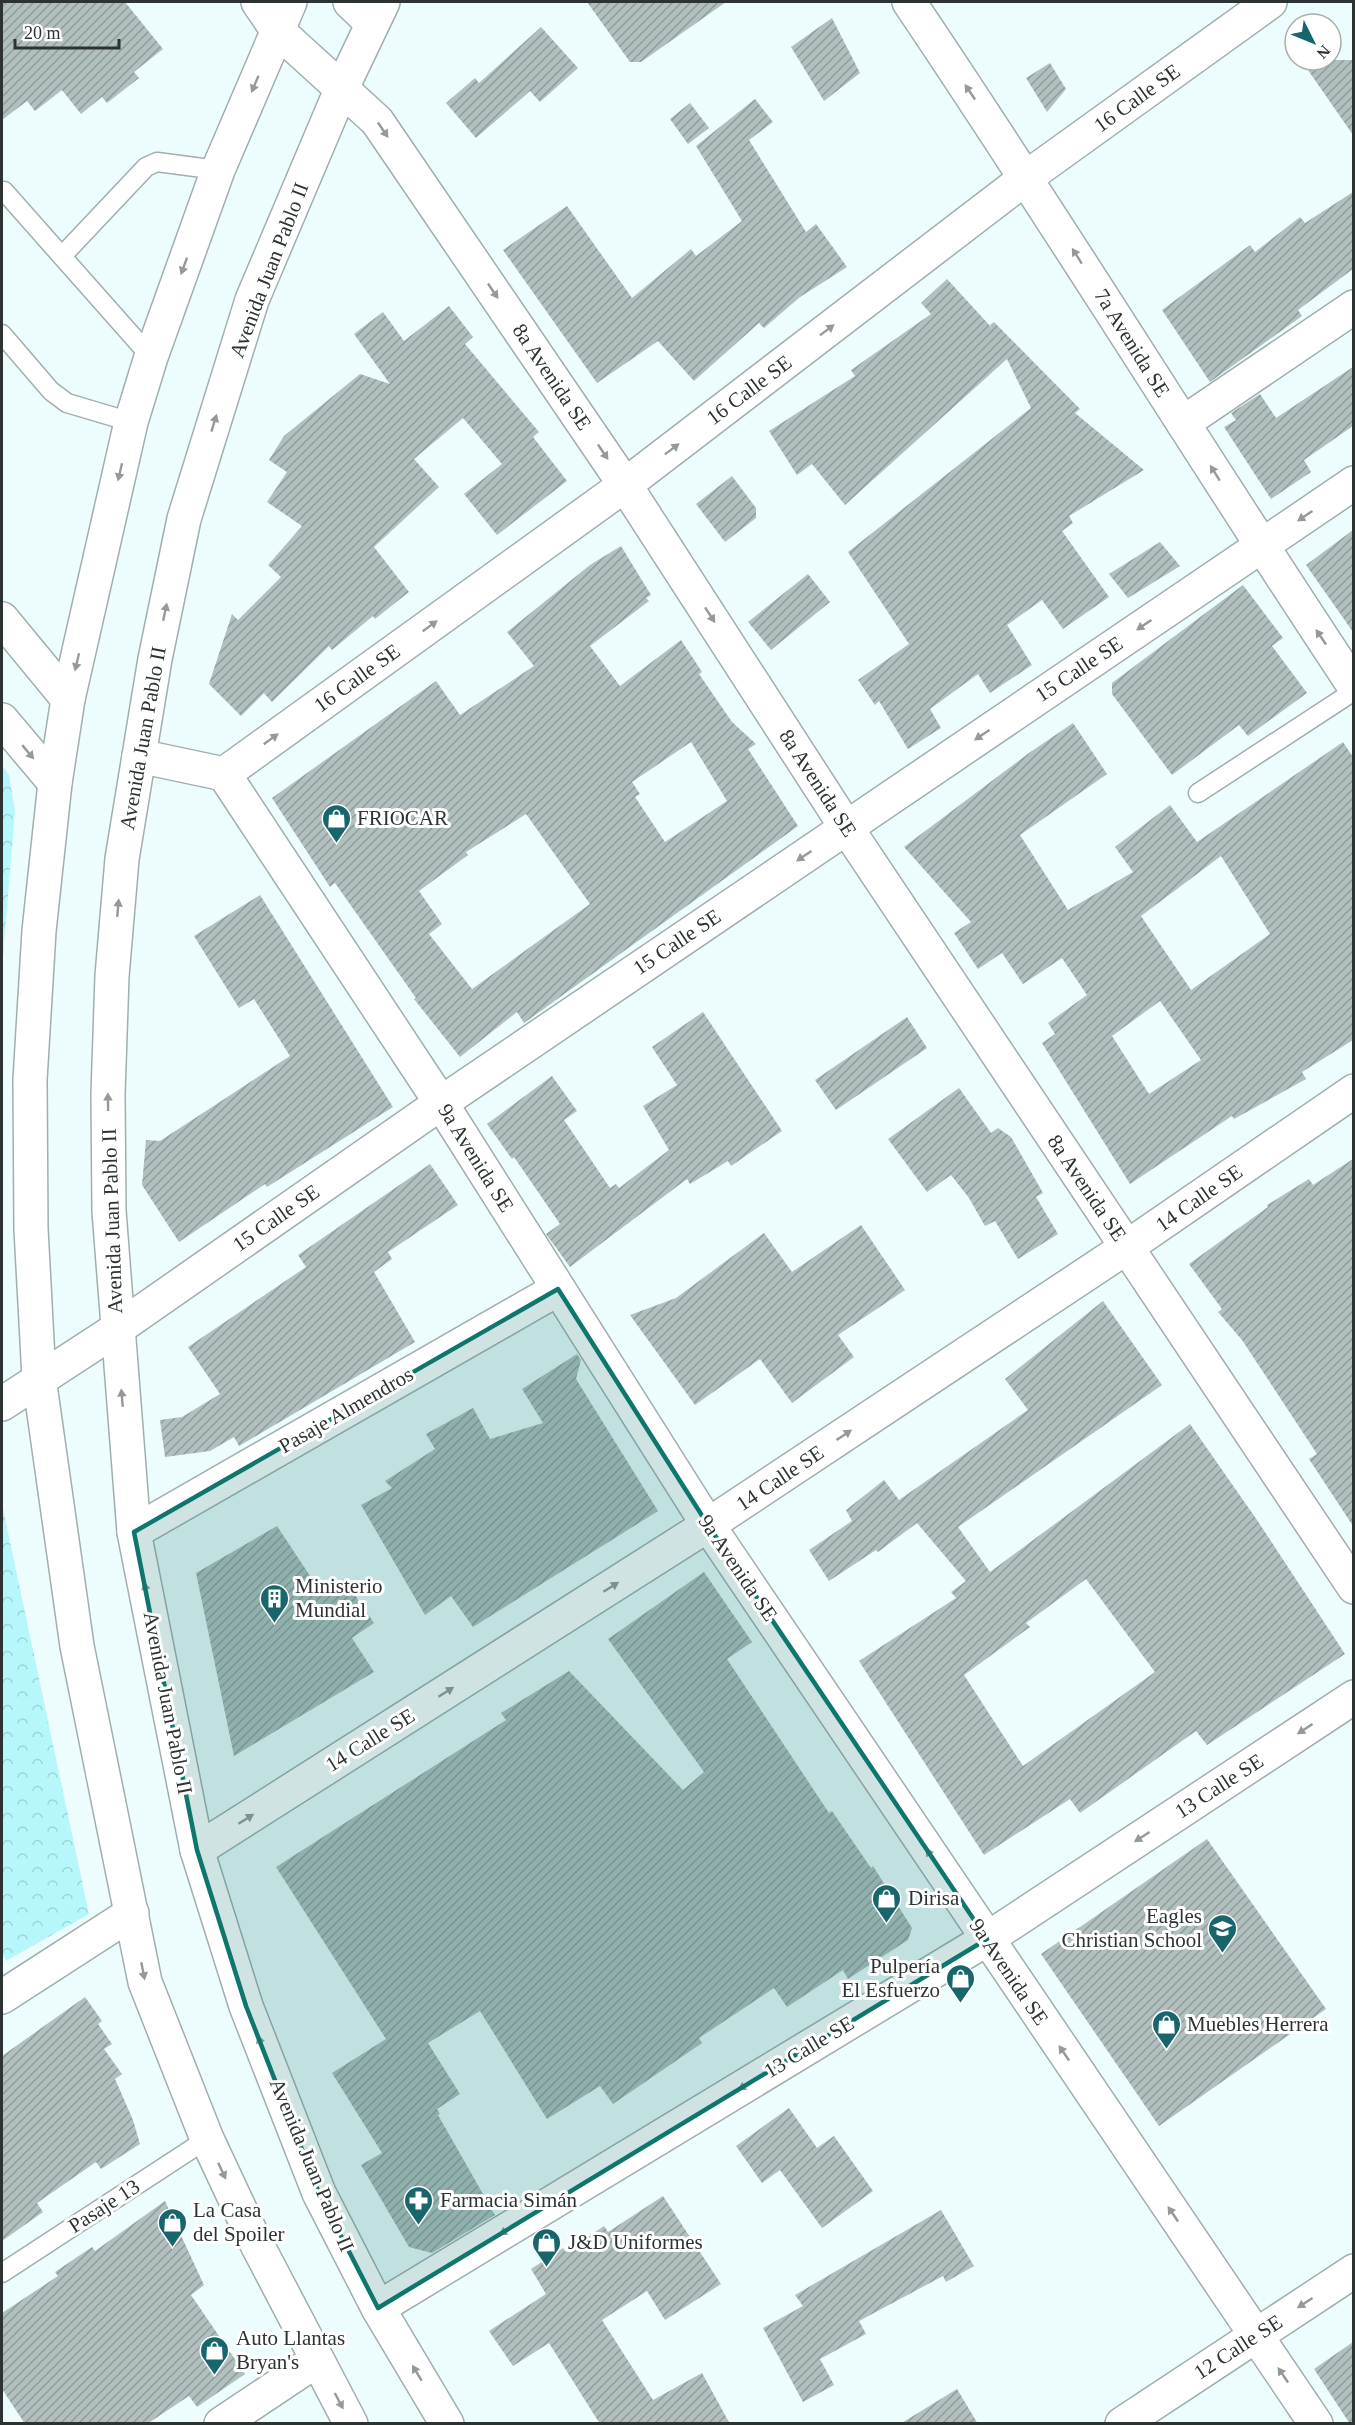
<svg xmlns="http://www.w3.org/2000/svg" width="1355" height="2425" font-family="Georgia,serif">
  <defs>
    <pattern id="park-crowns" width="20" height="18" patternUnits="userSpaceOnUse" patternTransform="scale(1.5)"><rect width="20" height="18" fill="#b6f7fb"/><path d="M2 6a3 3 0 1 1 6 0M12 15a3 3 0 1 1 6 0" fill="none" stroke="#9dd4d8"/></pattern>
    <pattern id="building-hatch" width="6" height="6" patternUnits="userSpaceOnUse" patternTransform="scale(1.5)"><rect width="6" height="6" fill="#b1bfbf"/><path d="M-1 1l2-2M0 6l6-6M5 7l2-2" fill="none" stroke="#909c9c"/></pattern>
  </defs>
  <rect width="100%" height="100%" fill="#edfcfd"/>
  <!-- park -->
  <g fill="url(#park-crowns)">
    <path d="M 2,765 L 9,775 L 15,811 L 2,968 Z"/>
    <path d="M 2,1504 L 89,1914 L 6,1961 L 2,1954 Z"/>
  </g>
  <!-- building -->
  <g fill="url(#building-hatch)" fill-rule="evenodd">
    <path d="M 2,2 L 125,2 L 163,49 L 134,72 L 139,78 L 107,103 L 102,97 L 81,114 L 62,90 L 35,111 L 27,101 L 2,120 Z"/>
    <path d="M 587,2 L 726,2 L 641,62 L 630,62 Z"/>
    <path d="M 832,18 L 860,73 L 824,101 L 791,47 Z"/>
    <path d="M 541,27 L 578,68 L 540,102 L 530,91 L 476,138 L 446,103 L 475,78 L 479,83 Z"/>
    <path d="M 1301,60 L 1353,60 L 1353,135 Z"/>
    <path d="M 1050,63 L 1066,89 L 1047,112 L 1026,78 Z"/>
    <path d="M 755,99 L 773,122 L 749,140 L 806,232 L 816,224 L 847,267 L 800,297 L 764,328 L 759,323 L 694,381 L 658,341 L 597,383 L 503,250 L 567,206 L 632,298 L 691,249 L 696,256 L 742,221 L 696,146 Z"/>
    <path d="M 690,103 L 709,128 L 688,144 L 670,119 Z"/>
    <path d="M 1353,192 L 1353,269 L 1298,310 L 1302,316 L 1210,382 L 1162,310 L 1250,245 L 1255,252 L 1300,217 L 1305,223 Z"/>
    <path d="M 947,279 L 992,328 L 990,325 L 994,322 L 1080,409 L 1075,413 L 1144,470 L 1069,516 L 1073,523 L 1062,531 L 1109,597 L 1063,629 L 1042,600 L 1007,625 L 1032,665 L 990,693 L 978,674 L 930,709 L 941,728 L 908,749 L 879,701 L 875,705 L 858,680 L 909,644 L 848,552 L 1031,408 L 1007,359 L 845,505 L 812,464 L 797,475 L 769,431 L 855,376 L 851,370 L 931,314 L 921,303 Z"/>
    <path d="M 449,306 L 473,337 L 465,344 L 539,432 L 533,437 L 567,481 L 497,535 L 464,494 L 502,464 L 463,418 L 414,459 L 439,487 L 374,547 L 409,592 L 375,619 L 373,616 L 332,650 L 329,646 L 272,702 L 264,693 L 241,716 L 209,684 L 232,614 L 238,620 L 281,577 L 268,565 L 302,526 L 267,502 L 287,472 L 269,460 L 284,436 L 360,374 L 390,384 L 354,334 L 383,312 L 404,341 Z"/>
    <path d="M 1353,367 L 1353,426 L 1304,460 L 1311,472 L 1271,499 L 1224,427 L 1236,420 L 1231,413 L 1260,394 L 1276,418 Z"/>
    <path d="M 732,476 L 756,508 L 756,518 L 725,542 L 696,504 Z"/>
    <path d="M 1353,530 L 1353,632 L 1306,565 Z"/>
    <path d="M 1160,542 L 1180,566 L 1128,598 L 1109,574 Z"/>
    <path d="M 621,546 L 651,595 L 646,598 L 649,601 L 590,646 L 620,686 L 681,640 L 702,672 L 699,674 L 732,722 L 756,744 L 748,749 L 798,826 L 524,1023 L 517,1012 L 460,1057 L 414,999 L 416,998 L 335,883 L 330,887 L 272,798 L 436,681 L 460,715 L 534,666 L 507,632 L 590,565 ZM 691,742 L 727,801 L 665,842 L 635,797 L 640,794 L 632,782 ZM 526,814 L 590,904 L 472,989 L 429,934 L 442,924 L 419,891 L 468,855 L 466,852 Z"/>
    <path d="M 808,574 L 830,602 L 771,650 L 748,622 Z"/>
    <path d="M 1243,585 L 1283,638 L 1272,646 L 1307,693 L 1248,736 L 1239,725 L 1172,775 L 1112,694 L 1112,683 Z"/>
    <path d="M 1073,723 L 1107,774 L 1020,835 L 1068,910 L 1133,872 L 1115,847 L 1170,805 L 1197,842 L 1343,742 L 1353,757 L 1353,1040 L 1302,1072 L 1306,1079 L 1234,1119 L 1232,1116 L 1130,1184 L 1042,1043 L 1055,1034 L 1048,1023 L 1087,995 L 1062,958 L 1023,984 L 1002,953 L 978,969 L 954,933 L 971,922 L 904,847 L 1029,753 ZM 1221,856 L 1270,934 L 1191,990 L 1141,916 ZM 1160,1001 L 1201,1060 L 1149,1094 L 1112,1036 Z"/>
    <path d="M 260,895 L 393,1107 L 267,1187 L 265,1184 L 179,1242 L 142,1185 L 146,1140 L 160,1141 L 290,1056 L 254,999 L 239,1008 L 194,936 Z"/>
    <path d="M 703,1012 L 782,1131 L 731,1166 L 728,1161 L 690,1184 L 687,1179 L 570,1267 L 546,1234 L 560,1224 L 514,1157 L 512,1159 L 487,1124 L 552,1076 L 577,1111 L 564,1120 L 610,1188 L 616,1184 L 619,1188 L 669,1150 L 643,1106 L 677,1085 L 652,1047 Z"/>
    <path d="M 907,1017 L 927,1048 L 836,1110 L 815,1080 Z"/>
    <path d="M 959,1088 L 991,1133 L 998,1128 L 1011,1137 L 1043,1193 L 1036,1197 L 1058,1234 L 1018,1259 L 995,1221 L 985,1226 L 969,1198 L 951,1175 L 927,1192 L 888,1139 Z"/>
    <path d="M 1353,1159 L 1353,1526 L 1309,1459 L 1317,1454 L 1242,1340 L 1218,1312 L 1222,1309 L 1189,1264 L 1268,1207 L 1267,1205 L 1309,1179 L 1313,1185 Z"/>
    <path d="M 430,1164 L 458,1205 L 388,1252 L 392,1259 L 374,1272 L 415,1342 L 239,1446 L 234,1437 L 210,1451 L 165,1457 L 160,1420 L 182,1417 L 220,1394 L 188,1347 L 306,1267 L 298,1255 Z"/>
    <path d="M 861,1225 L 905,1290 L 838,1335 L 854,1357 L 792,1403 L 760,1359 L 695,1405 L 630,1315 L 676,1298 L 764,1233 L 792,1272 Z"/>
    <path d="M 1103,1301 L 1162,1385 L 958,1527 L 990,1572 L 1190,1424 L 1257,1520 L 1345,1654 L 1207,1745 L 1196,1731 L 1080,1813 L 1070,1799 L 984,1855 L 859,1661 L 956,1598 L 951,1592 L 966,1581 L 917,1523 L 878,1552 L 876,1550 L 829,1581 L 809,1550 L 852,1521 L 846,1510 L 884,1480 L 899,1500 L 1028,1410 L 1005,1379 ZM 1086,1579 L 1155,1672 L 1023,1766 L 964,1675 L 1030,1627 L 1026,1623 Z"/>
    <path d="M 577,1354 L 581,1360 L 576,1379 L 658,1511 L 473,1627 L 451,1596 L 425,1615 L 361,1505 L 392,1488 L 385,1481 L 435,1449 L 426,1434 L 473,1408 L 490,1439 L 543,1423 L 522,1389 Z"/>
    <path d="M 277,1526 L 322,1594 L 344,1579 L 374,1623 L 352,1638 L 374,1672 L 234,1756 L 196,1573 Z"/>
    <path d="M 704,1572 L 752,1642 L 727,1659 L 829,1813 L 832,1811 L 871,1868 L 873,1866 L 912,1928 L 908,1940 L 848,1979 L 843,1970 L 787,2007 L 774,1988 L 699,2038 L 702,2043 L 613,2104 L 600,2086 L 547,2119 L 480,2011 L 428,2043 L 460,2094 L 437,2109 L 440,2114 L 438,2115 L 495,2215 L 432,2253 L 409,2247 L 361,2165 L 382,2153 L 332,2073 L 386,2039 L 276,1867 L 506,1720 L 501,1713 L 569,1671 L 683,1790 L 704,1772 L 608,1639 Z"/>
    <path d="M 1207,1839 L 1326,2009 L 1159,2126 L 1041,1954 Z"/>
    <path d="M 85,1997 L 102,2021 L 98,2024 L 112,2044 L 104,2049 L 122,2074 L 115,2079 L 133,2120 L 140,2144 L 101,2169 L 96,2162 L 37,2203 L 43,2212 L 2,2241 L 2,2056 Z"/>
    <path d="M 789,2108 L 817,2148 L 834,2136 L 873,2191 L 822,2228 L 780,2170 L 762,2183 L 736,2146 Z"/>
    <path d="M 663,2196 L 721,2284 L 665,2320 L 647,2291 L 602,2320 L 653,2400 L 702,2373 L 730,2424 L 600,2424 L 549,2343 L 513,2366 L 489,2331 L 546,2294 L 531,2269 L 563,2248 L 566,2252 L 604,2226 L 608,2232 Z"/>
    <path d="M 165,2201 L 204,2285 L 191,2295 L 245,2374 L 197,2407 L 189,2396 L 147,2424 L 25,2424 L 2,2389 L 2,2313 L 58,2276 L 55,2272 L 92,2247 L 95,2251 Z"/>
    <path d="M 941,2210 L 974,2266 L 946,2282 L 943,2276 L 859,2321 L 866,2334 L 820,2359 L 834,2385 L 803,2402 L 763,2328 L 803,2306 L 795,2295 Z"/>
    <path d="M 1353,2342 L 1353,2424 L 1350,2424 L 1314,2369 Z"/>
    <path d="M 957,2389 L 978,2424 L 900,2424 Z"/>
  </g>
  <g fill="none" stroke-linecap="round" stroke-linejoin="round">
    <defs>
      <g id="lane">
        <path d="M 4,191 L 151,357"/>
        <path d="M 62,256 L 146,167 L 157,162 L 218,170"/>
        <path d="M 2,334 L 51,391 L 67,403 L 131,422"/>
        <path d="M 1198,793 L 1354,691"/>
        <path d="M 2,2273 L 207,2139"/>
      </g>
      <g id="street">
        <path d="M 1183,423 L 1354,307"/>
        <path d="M 2,619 L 68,699"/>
        <path d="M 2,720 L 55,783"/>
        <path d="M 139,756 L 224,774 L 441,1103 L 708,1525 L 1316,2424"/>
        <path d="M 224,774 L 625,485 L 1027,177 L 1270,2"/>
        <path d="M 134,1532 L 558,1289"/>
        <path d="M 197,1850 L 708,1525 L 1127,1247 L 1354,1091"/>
        <path d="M 2,1997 L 132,1913"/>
        <path d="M 221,2424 L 317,2360"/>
        <path d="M 1122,2424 L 1354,2271"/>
      </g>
      <g id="secondary">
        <path d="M 258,2 L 277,30 L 377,121 L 625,485 L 846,827 L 1354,1587"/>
        <path d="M 350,2 L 372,23"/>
        <path d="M 909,2 C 1061,227 1203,459 1354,686"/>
        <path d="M 2,1404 L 117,1329 L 441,1103 L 1354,483"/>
        <path d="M 378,2308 L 987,1939 L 1354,1697"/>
      </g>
      <g id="highway">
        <path d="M 290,2 L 218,170 L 151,357 L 131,422 L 68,699 L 55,783 L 39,931 L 30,1080 L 31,1229 L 39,1378 L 77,1646 L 145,1982 L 207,2139 L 251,2233 L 351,2424"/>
        <path d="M 383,2 L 341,90 L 252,300 L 184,519 L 155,659 L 122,859 L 112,976 L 108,1094 L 109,1211 L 134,1532 L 197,1850 L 246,2006 L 319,2193 L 378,2308 L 447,2424"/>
      </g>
    </defs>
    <!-- lane casing -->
    <use href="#lane" stroke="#a1aeaf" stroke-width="21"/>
    <!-- street casing -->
    <use href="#street" stroke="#a1aeaf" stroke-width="36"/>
    <!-- secondary casing -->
    <use href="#secondary" stroke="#a1aeaf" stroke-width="36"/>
    <!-- highway casing -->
    <use href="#highway" stroke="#a1aeaf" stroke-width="36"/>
    <!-- lane -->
    <use href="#lane" stroke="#fff" stroke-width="18"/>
    <!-- street -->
    <use href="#street" stroke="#fff" stroke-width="33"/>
    <!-- secondary -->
    <use href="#secondary" stroke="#fff" stroke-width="33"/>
    <!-- highway -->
    <use href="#highway" stroke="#fff" stroke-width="33"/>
  </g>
  <!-- one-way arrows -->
  <defs><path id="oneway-solid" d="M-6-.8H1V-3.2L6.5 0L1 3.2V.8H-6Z" transform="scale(1.5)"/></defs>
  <g fill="#969999">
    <use href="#oneway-solid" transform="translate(255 84) rotate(113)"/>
    <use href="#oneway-solid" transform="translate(970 92) rotate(-124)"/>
    <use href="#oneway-solid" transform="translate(383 130) rotate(56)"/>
    <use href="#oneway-solid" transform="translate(1077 256) rotate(-122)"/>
    <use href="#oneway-solid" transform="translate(184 266) rotate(110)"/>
    <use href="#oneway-solid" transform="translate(493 291) rotate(56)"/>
    <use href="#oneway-solid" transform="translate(827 330) rotate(-37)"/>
    <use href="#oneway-solid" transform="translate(214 423) rotate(-73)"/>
    <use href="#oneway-solid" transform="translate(672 449) rotate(-37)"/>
    <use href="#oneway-solid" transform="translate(603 452) rotate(56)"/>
    <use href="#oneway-solid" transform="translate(120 472) rotate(103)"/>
    <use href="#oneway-solid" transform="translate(1215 473) rotate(-122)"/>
    <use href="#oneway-solid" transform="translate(1305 516) rotate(146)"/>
    <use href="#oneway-solid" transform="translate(165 612) rotate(-78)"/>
    <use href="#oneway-solid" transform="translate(710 615) rotate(57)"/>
    <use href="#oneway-solid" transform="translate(1144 625) rotate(146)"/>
    <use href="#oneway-solid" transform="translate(430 626) rotate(-36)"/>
    <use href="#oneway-solid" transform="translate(1321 637) rotate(-124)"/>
    <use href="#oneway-solid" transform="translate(77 662) rotate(103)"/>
    <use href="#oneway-solid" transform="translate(982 735) rotate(146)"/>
    <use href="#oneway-solid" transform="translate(271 739) rotate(-36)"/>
    <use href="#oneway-solid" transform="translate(28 752) rotate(50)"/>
    <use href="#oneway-solid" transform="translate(804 856) rotate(146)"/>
    <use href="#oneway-solid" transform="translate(118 908) rotate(-85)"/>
    <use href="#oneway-solid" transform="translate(108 1102) rotate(-91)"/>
    <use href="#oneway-solid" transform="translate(122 1398) rotate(-95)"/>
    <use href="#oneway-solid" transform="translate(844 1435) rotate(-34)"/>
    <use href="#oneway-solid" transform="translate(611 1587) rotate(-32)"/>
    <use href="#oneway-solid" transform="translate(146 1591) rotate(-101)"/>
    <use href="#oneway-solid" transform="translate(446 1692) rotate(-32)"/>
    <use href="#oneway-solid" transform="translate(1305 1729) rotate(147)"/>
    <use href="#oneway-solid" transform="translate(246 1819) rotate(-32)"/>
    <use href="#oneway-solid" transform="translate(1142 1837) rotate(147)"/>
    <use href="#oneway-solid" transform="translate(931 1856) rotate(-124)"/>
    <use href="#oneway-solid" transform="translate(143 1971) rotate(79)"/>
    <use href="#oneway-solid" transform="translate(261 2044) rotate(-111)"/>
    <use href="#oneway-solid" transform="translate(1064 2053) rotate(-124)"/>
    <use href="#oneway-solid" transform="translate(746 2085) rotate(149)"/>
    <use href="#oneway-solid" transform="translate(222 2171) rotate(65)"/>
    <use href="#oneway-solid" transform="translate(1173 2214) rotate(-124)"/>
    <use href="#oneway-solid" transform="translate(507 2230) rotate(149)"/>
    <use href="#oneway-solid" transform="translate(1305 2303) rotate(147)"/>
    <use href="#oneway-solid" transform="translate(417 2373) rotate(-121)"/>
    <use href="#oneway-solid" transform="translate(1283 2375) rotate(-124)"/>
    <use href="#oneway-solid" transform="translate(339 2401) rotate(62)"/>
  </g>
  <!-- marked area -->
  <path fill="#0f766e" fill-opacity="0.2" stroke="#0f766e" stroke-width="4.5" stroke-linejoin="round" d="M 558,1289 L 708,1525 L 987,1939 L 378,2308 L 319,2193 L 246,2006 L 197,1850 L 134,1532 Z"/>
  <!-- icons -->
  <defs>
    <symbol id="shop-pin" viewBox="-11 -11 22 30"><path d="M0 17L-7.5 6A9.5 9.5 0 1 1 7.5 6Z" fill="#18666b" stroke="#fff"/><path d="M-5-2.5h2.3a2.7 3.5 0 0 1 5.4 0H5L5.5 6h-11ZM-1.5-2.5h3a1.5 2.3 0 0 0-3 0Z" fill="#fff"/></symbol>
    <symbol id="building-pin" viewBox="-11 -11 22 30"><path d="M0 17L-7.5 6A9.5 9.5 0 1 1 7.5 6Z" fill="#18666b" stroke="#fff"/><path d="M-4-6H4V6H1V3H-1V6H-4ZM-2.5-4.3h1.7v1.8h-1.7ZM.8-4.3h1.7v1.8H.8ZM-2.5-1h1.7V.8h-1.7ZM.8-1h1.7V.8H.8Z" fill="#fff"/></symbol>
    <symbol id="school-pin" viewBox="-11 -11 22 30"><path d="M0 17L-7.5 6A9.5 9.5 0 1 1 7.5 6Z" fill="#18666b" stroke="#fff"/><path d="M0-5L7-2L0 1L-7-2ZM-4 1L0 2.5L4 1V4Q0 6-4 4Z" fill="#fff"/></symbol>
    <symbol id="pharmacy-pin" viewBox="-11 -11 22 30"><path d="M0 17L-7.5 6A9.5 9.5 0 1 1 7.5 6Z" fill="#18666b" stroke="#fff"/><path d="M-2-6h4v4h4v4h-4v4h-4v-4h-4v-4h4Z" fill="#fff"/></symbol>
  </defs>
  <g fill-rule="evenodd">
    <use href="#shop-pin" x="320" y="802" width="33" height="45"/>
    <use href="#building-pin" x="258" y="1582" width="33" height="45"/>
    <use href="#shop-pin" x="870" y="1882" width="33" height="45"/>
    <use href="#school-pin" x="1206" y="1912" width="33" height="45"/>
    <use href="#shop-pin" x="944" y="1962" width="33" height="45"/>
    <use href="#shop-pin" x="1150" y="2008" width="33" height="45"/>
    <use href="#pharmacy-pin" x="402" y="2184" width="33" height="45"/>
    <use href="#shop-pin" x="156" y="2206" width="33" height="45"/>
    <use href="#shop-pin" x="530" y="2226" width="33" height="45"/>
    <use href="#shop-pin" x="198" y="2334" width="33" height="45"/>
  </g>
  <g text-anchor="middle" stroke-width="6" stroke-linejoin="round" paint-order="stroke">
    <!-- street labels -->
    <g font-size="21" fill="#2d3333" stroke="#fff">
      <text transform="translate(1137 98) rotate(-36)" y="7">16 Calle SE</text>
      <text transform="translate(269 270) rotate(-69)" y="7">Avenida Juan Pablo II</text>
      <text transform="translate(1132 343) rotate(58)" y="7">7a Avenida SE</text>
      <text transform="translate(552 377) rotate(56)" y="7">8a Avenida SE</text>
      <text transform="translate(749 390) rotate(-37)" y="7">16 Calle SE</text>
      <text transform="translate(1079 669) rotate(-34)" y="7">15 Calle SE</text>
      <text transform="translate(357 678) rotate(-36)" y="7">16 Calle SE</text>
      <text transform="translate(143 738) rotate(-80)" y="7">Avenida Juan Pablo II</text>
      <text transform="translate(818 783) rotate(57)" y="7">8a Avenida SE</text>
      <text transform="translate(677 942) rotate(-34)" y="7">15 Calle SE</text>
      <text transform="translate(476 1158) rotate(58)" y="7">9a Avenida SE</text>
      <text transform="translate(1087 1188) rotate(56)" y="7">8a Avenida SE</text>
      <text transform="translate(1199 1198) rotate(-35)" y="7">14 Calle SE</text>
      <text transform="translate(276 1218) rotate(-35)" y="7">15 Calle SE</text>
      <text transform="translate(112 1221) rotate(-92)" y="7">Avenida Juan Pablo II</text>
      <text transform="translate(346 1410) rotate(-30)" y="7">Pasaje Almendros</text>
      <text transform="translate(780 1478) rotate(-34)" y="7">14 Calle SE</text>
      <text transform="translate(738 1568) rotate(56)" y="7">9a Avenida SE</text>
      <text transform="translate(168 1703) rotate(79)" y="7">Avenida Juan Pablo II</text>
      <text transform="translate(370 1740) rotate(-32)" y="7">14 Calle SE</text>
      <text transform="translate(1219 1786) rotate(-33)" y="7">13 Calle SE</text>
      <text transform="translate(1009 1972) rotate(56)" y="7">9a Avenida SE</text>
      <text transform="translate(809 2047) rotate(-31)" y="7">13 Calle SE</text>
      <text transform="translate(312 2165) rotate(67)" y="7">Avenida Juan Pablo II</text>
      <text transform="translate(104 2206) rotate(-33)" y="7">Pasaje 13</text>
      <text transform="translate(1238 2347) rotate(-33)" y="7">12 Calle SE</text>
    </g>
    <!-- poi labels -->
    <g font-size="21" fill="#2d3333" stroke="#fff" text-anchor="start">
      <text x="357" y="825">FRIOCAR</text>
      <text x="295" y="1593">Ministerio<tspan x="295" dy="24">Mundial</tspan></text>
      <text x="908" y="1905">Dirisa</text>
      <text x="1202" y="1923" text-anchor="end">Eagles<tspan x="1202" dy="24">Christian School</tspan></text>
      <text x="940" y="1973" text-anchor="end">Pulpería<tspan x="940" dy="24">El Esfuerzo</tspan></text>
      <text x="1187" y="2031">Muebles Herrera</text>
      <text x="440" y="2207">Farmacia Simán</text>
      <text x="193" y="2217">La Casa<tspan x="193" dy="24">del Spoiler</tspan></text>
      <text x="568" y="2249">J&amp;D Uniformes</text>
      <text x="236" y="2345">Auto Llantas<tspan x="236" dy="24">Bryan's</tspan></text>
    </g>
  </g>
  <!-- border -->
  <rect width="1355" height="2425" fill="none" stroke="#2d3333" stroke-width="6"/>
  <!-- north arrow -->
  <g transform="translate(1313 42) rotate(133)"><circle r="28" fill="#ffffff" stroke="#abadad" stroke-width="1.5"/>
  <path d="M0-4.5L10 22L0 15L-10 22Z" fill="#18666b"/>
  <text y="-9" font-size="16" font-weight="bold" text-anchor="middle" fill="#2d3333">N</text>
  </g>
  <!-- scale -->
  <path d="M15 39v9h104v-9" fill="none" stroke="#2d3333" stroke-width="3"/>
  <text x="24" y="39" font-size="18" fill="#2d3333" stroke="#ffffff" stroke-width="4.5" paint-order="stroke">20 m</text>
</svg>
